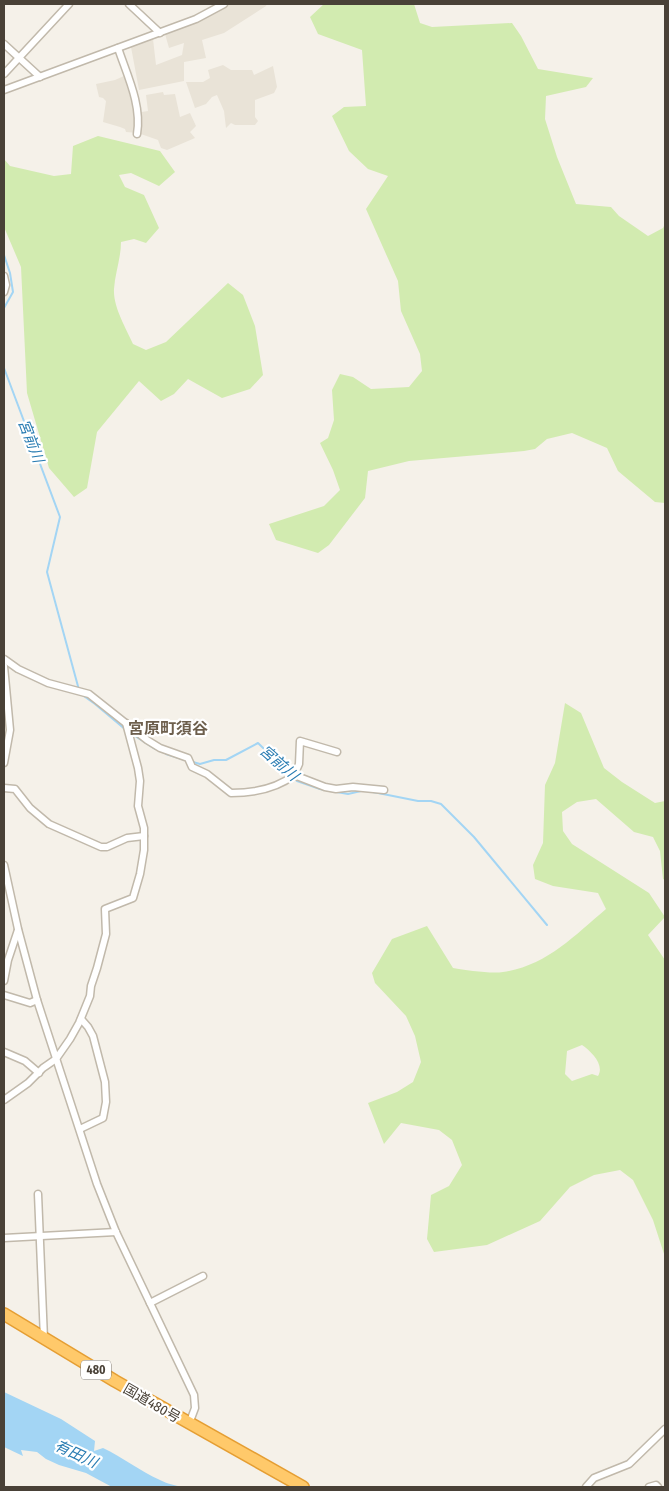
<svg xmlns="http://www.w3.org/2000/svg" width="669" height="1491" font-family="'Fira Sans Condensed','Noto Sans JP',sans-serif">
  <rect width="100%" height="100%" fill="#f5f1e9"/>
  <!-- residential -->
  <g fill="#e9e3d7">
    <path d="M 227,4 L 267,4 L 266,6 L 224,33 L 202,40 L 206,58 L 184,62 L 184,81 L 139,90 L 131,47 L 153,39 L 156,65 L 182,55 L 184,43 L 169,48 L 165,34 L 216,12 Z"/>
    <path d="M 223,65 L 231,70 L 252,70 L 254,75 L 273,66 L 277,87 L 274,93 L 255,100 L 255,117 L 258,121 L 255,125 L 235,125 L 231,123 L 226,128 L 224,111 L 217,95 L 212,97 L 206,104 L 195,108 L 186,82 L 203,82 L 210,78 L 208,70 Z"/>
    <path d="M 124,76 L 135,113 L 148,111 L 146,95 L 163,92 L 164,95 L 175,94 L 180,117 L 190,113 L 196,126 L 190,132 L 195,138 L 167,150 L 161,148 L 158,140 L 138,133 L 126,132 L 125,129 L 120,127 L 103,122 L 106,101 L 103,98 L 99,97 L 96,84 L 115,80 Z"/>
  </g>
  <!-- green -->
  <g fill="#d2ebb0" fill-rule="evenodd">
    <path d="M 324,4 L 414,4 L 420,23 L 432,27 L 512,23 L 521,36 L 538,69 L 593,78 L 586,87 L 546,96 L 545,119 L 557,157 L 576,204 L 611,207 L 619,216 L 648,236 L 663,228 L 665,224 L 665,503 L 655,502 L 618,471 L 607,448 L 572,433 L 547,439 L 535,449 L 524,451 L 409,461 L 368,471 L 365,498 L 329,545 L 318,553 L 276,540 L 269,524 L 324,506 L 340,490 L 333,470 L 320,443 L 328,438 L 334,420 L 332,390 L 340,374 L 353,377 L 371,389 L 409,387 L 422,371 L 420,354 L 401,311 L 398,281 L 366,209 L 388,176 L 368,169 L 349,151 L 332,116 L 344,107 L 366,106 L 362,50 L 318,34 L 310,17 Z"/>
    <path d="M 98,136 L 160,151 L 175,172 L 159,186 L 131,173 L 119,175 L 125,187 L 144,195 L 159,228 L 146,243 L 134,239 L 121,242 C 121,258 115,273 114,289 C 113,307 126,328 133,344 L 146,350 L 166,342 L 228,283 L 243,295 L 255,326 L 263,375 L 250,389 L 222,398 L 188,379 L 174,394 L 161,401 L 139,381 L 97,432 L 87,488 L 74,497 L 49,468 L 27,393 L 21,267 L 4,227 L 4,159 L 10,166 L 54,176 L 71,174 L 73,146 Z"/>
    <path d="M 565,703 L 581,713 L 604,768 L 622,782 L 655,803 L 665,801 L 665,880 L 663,879 L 660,851 L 653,837 L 634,832 L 596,799 L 577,802 L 562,812 L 563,831 L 572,844 L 649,893 L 665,917 L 648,935 L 665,960 L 665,1257 L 653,1220 L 633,1180 L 620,1170 L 594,1175 L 570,1187 L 540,1221 L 487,1245 L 434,1252 L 427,1239 L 431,1195 L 449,1186 L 462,1165 L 452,1140 L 439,1130 L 401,1123 L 384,1144 L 368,1103 L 397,1092 L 413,1082 L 421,1062 L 415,1036 L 406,1016 L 375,983 L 372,973 L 392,939 L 427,926 L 453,968 C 466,970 491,974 503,972 C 546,966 574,936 606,909 L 598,893 L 553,886 L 535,879 L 533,865 L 543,843 L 545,785 L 555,763 ZM 582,1045 C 591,1051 605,1065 598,1076 L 592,1074 L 572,1081 L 565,1074 L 567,1051 Z"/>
  </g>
  <!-- water -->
  <path fill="#a3d5f4" d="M 4,1392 L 61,1419 L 95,1441 L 94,1451 L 103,1448 C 122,1457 140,1471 160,1480 C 167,1484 175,1485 182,1487 L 112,1487 L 86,1473 L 59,1465 L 46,1459 L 37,1452 L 21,1450 L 23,1456 L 4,1447 Z"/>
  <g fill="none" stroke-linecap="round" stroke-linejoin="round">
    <!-- stream -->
    <g stroke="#a3d5f4" stroke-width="2">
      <path d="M 4,255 L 10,273 L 13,292 L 4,308"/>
      <path d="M 4,368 L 60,517 L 47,572 L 79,690"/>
      <path d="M 81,694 L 95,704 L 126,730"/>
      <path d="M 132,734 L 155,749"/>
      <path d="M 166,754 L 188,761"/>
      <path d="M 193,762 L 200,764 L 214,760 L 226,760 L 258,743 L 291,775"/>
      <path d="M 294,778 L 297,781 L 320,789 L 348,794 L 361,791"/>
      <path d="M 368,791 L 418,801 L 431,801 L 441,804 L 474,837 L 547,925"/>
    </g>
    <defs>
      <g id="street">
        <path d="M 129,4 L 160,33"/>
        <path d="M 4,44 L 40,77"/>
        <path d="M 118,48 C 127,75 142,105 137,134"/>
        <path d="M 4,74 L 69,4"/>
        <path d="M 4,90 L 196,19 L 224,4"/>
        <path d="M 4,276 L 6,285 L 4,292"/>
        <path d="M 4,659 L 18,669 L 48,683 L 89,694 L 147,740 L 160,748 L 188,758 L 192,767 L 207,774 L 231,793 C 253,793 276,789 294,775 L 325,787 L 336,789 L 353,787 L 384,790"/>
        <path d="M 4,666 L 10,730 L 4,763"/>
        <path d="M 294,775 L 299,764 L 300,741 L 337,752"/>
        <path d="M 4,788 L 15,789 L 30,808 L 49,824 L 101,847 L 107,847 L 127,838 L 144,836"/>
        <path d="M 4,865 L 18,929 L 37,1000 L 97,1184 L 116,1232 L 194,1395 L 195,1408 L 189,1424"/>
        <path d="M 4,981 L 8,960 L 18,930"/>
        <path d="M 4,995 L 30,1003 L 37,1000"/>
        <path d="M 4,1052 L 25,1061 L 39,1073"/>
        <path d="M 4,1100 L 28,1083 L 43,1068 L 56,1059 L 70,1039 L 79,1023 L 90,996 L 91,986 L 97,968 L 106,934 L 105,909 L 133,898 L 140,874 L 144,850 L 144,828 L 138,806 L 140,781 L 138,768 L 126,723"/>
        <path d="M 80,1129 L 103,1118 L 106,1102 L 105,1082 L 93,1036 L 88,1027 L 81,1019"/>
        <path d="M 38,1194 L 44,1339"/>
        <path d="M 4,1238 L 116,1232"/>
        <path d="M 150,1303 L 203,1276"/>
        <path d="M 586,1487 L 594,1478 L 629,1464 L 665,1429"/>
        <path d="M 649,1487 L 656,1485 L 658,1487"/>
      </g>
      <path id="highway" d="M 4,1314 L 115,1381 L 303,1487"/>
    </defs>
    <!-- street casing -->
    <use href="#street" stroke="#c1b9ab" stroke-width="9"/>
    <!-- highway casing -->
    <use href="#highway" stroke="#e59e33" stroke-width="14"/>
    <!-- street -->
    <use href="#street" stroke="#fff" stroke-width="6"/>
    <!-- highway -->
    <use href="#highway" stroke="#ffc96a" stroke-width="11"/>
  </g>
  <g text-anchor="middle" stroke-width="4.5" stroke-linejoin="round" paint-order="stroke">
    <!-- shield labels -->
    <rect fill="#fff" stroke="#807a73" stroke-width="1" x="81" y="1360.5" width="30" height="19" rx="4"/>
    <g font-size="12" font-weight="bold" fill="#494137">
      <text x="96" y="1374">480</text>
    </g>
    <!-- street labels -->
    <g font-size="14" fill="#494137" stroke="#fff">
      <text transform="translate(152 1403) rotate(30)" y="5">国道480号</text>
    </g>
    <!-- water labels -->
    <g font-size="15" font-style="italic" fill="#297cb2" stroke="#fff">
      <text transform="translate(31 441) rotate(69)" y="5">宮前川</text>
      <text transform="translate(279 763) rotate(41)" y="5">宮前川</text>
      <text transform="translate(76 1454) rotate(25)" y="5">有田川</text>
    </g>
    <!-- quarter labels -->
    <g font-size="16" font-weight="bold" fill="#6d5f4d" stroke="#fff">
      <text x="168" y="734">宮原町須谷</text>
    </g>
  </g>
  <!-- border -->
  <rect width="669" height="1491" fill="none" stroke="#494137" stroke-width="10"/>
</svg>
